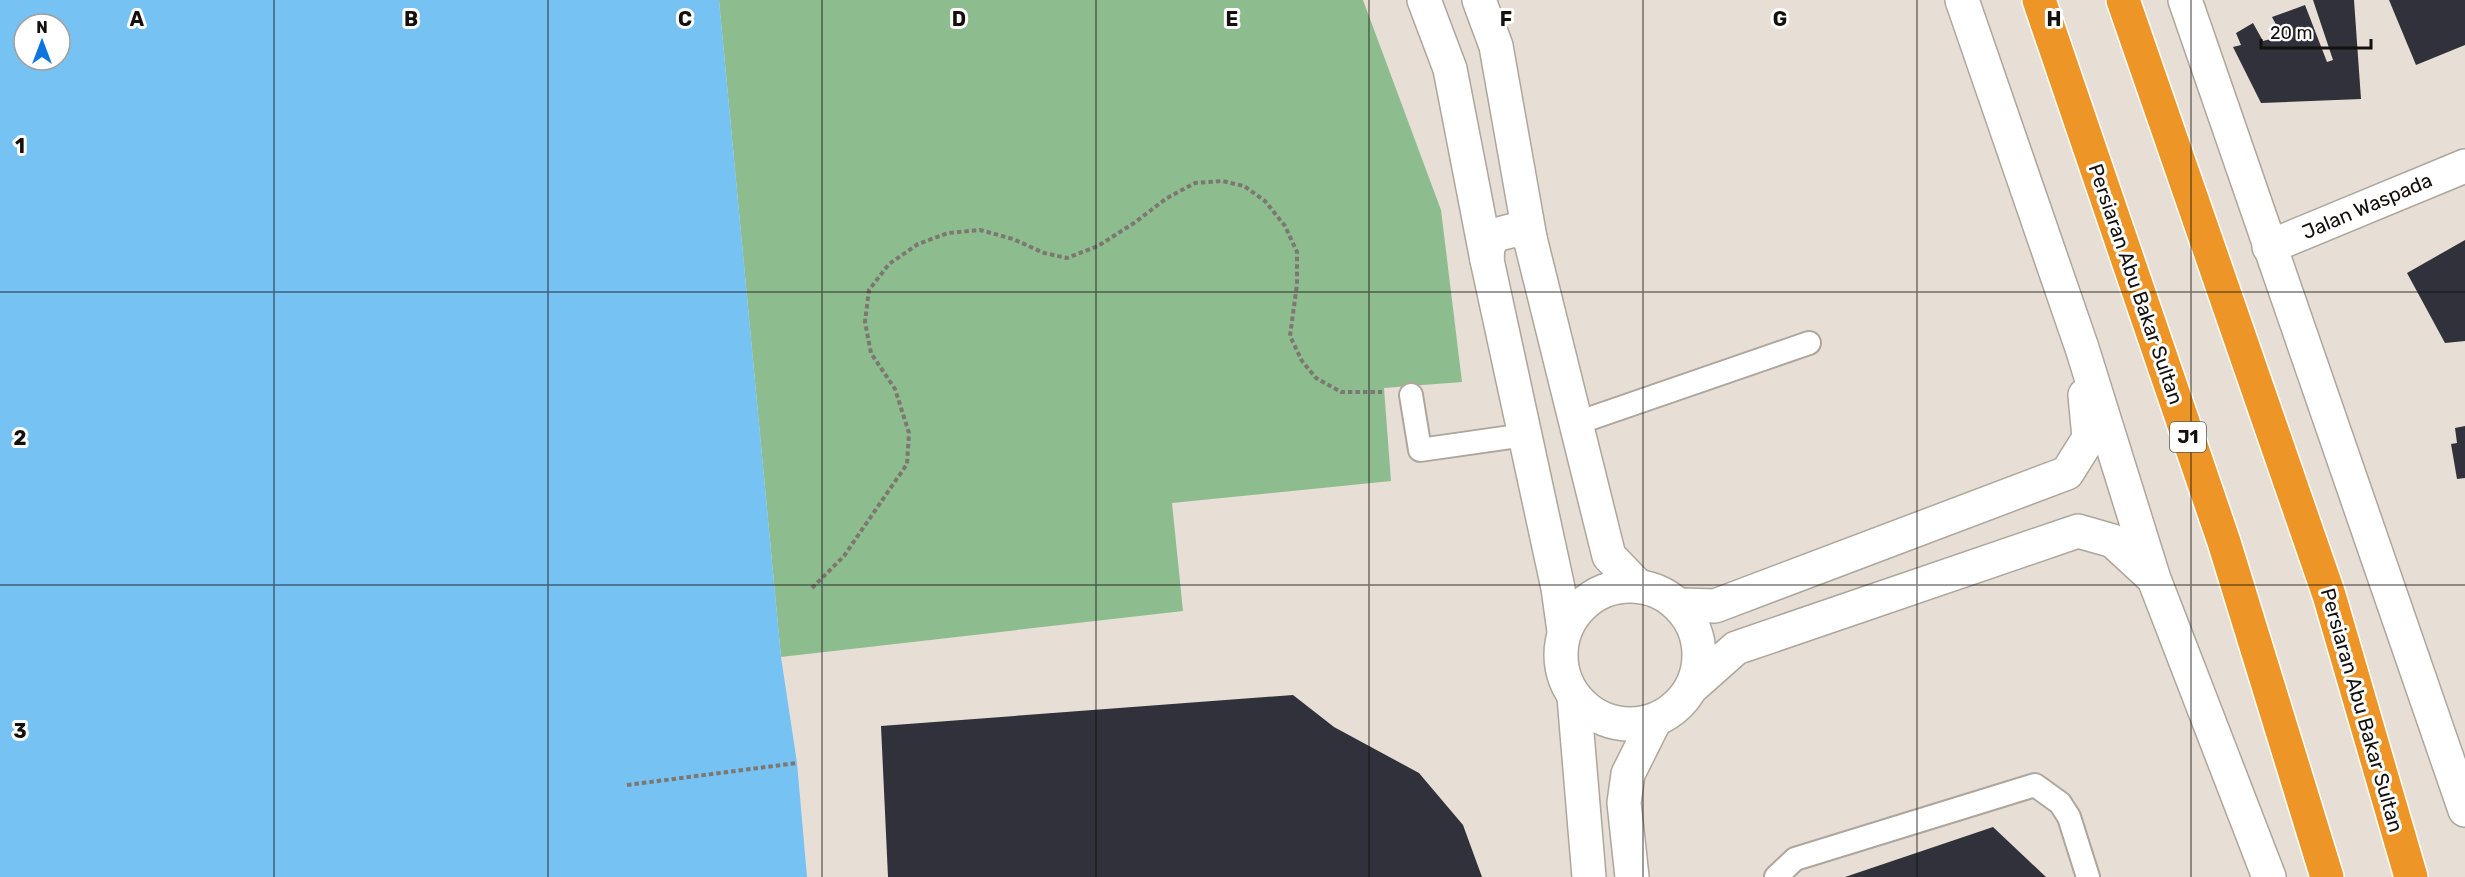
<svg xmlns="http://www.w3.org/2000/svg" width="2465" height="877" font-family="Rubik,sans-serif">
  <rect width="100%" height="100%" fill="#e7dfd5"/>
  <!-- green -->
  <path fill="#8dbd8f" d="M 719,0 L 1363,0 L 1441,210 L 1462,382 L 1384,388 L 1391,481 L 1172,503 L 1183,611 L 781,657 Z"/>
  <!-- water -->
  <path fill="#76c2f2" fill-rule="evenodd" d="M 0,0 L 719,0 L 781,657 L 797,763 L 807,877 L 0,877 ZM 24,24 L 60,24 L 60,60 L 24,60 Z"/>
  <!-- building -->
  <g fill="#30313a">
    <path d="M 2313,0 L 2354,0 L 2361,99 L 2261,103 L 2233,47 L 2241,45 L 2236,33 L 2253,23 L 2263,41 L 2282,36 L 2272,17 L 2305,5 L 2327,62 L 2333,60 Z"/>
    <path d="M 2389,0 L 2465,0 L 2465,45 L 2416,65 Z"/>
    <path d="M 2465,240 L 2465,341 L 2445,343 L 2407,273 Z"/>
    <path d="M 2465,426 L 2465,478 L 2457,479 L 2451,444 L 2457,443 L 2455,428 Z"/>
    <path d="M 1293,695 L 1334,727 L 1419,773 L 1463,825 L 1482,877 L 888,877 L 881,726 Z"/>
    <path d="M 1993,827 L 2046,877 L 1845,877 Z"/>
  </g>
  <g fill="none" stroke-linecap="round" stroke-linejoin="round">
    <defs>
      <g id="lane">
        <path d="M 1411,395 L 1420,450 L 1525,435"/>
        <path d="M 1577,423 L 1809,343"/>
        <path d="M 1776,877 L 1795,859 L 2035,785 L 2060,803 L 2069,817 L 2088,877"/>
      </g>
      <g id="street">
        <path d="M 1424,0 L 1450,69 L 1487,260"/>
        <path d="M 1479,0 L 1496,46 L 1530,238 L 1609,556 L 1638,586"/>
        <path d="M 1962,0 L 2082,348 L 2154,579 L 2269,877"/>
        <path d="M 2185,0 L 2465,810"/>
        <path d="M 1530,238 L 1518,229 L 1495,235 L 1488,246 L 1487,260 L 1558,588 L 1564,631"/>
        <path d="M 2269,247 L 2465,166"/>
        <circle cx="1630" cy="655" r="69"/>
        <path d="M 1679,605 L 1715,606 L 2067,473 L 2089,438 L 2085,395"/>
        <path d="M 1691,688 L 1736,648 L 2078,531 L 2113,541 L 2153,578"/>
        <path d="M 1574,697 L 1589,877"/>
        <path d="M 1632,877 L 1624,803 L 1628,774 L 1655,720"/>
      </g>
      <g id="highway">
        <path d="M 2039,0 L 2224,542 L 2327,877"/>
        <path d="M 2123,0 L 2329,595 L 2411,877"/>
      </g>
    </defs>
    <!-- lane casing -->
    <use href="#lane" stroke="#aea69c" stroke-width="26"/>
    <!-- street casing -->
    <use href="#street" stroke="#aea69c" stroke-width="36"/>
    <!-- highway casing -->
    <use href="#highway" stroke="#fff" stroke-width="36"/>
    <!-- path -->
    <g stroke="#7d7771" stroke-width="4" stroke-dasharray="4.5 3" stroke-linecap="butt">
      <path d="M 812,588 L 844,556 L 907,464 L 909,433 L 895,389 L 871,353 L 865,322 L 869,290 L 889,264 L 918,244 L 948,233 L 980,230 L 1013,239 L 1044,253 L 1067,258 L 1098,246 L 1134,223 L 1167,198 L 1195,183 L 1222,181 L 1244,186 L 1265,201 L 1285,226 L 1297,252 L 1297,284 L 1290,336 L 1302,361 L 1316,378 L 1341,392 L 1382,392"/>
      <path d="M 627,785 L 797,763"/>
    </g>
    <!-- lane -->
    <use href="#lane" stroke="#fff" stroke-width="22"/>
    <!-- street -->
    <use href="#street" stroke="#fff" stroke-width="33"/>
    <!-- highway -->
    <use href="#highway" stroke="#ee9527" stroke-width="33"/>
  </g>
  <!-- grid -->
  <path fill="none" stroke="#13100d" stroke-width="1.5" stroke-opacity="0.55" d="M 274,0 L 274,877M 548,0 L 548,877M 822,0 L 822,877M 1096,0 L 1096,877M 1369,0 L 1369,877M 1643,0 L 1643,877M 1917,0 L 1917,877M 2191,0 L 2191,877M 0,292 L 2465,292M 0,585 L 2465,585"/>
  <g text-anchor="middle" stroke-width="6" stroke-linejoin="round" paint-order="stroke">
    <!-- shield labels -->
    <rect fill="#fff" stroke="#5a5856" stroke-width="1.5" x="2170" y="422" width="36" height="30" rx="4.5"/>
    <g font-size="18" font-weight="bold" fill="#13100d">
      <text x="2188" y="443">J1</text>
    </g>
    <!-- street labels -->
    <g font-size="20" fill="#13100d" stroke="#fff">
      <text transform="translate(2367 206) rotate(-23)" y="7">Jalan Waspada</text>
      <text transform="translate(2136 284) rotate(71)" y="7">Persiaran Abu Bakar Sultan</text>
      <text transform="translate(2362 710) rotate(74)" y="7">Persiaran Abu Bakar Sultan</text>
    </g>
  </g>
  <g font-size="20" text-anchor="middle" font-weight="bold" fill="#13100d" stroke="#fff" stroke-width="6" stroke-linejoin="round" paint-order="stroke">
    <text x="137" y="26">A</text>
    <text x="411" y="26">B</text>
    <text x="685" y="26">C</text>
    <text x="959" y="26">D</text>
    <text x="1232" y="26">E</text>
    <text x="1506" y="26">F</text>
    <text x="1780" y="26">G</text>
    <text x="2054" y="26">H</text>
    <text x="20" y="153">1</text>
    <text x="20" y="445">2</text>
    <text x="20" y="738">3</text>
  </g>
  <!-- north arrow -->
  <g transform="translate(42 42)"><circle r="28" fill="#ffffff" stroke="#a19f9e" stroke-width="1.5"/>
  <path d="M0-4.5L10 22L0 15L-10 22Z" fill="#0d76de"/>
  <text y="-9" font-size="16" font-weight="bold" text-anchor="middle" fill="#13100d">N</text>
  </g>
  <!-- scale -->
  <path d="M2261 39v9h110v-9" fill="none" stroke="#13100d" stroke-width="3"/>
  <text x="2270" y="39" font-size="18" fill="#13100d" stroke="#ffffff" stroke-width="4.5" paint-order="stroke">20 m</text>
</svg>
